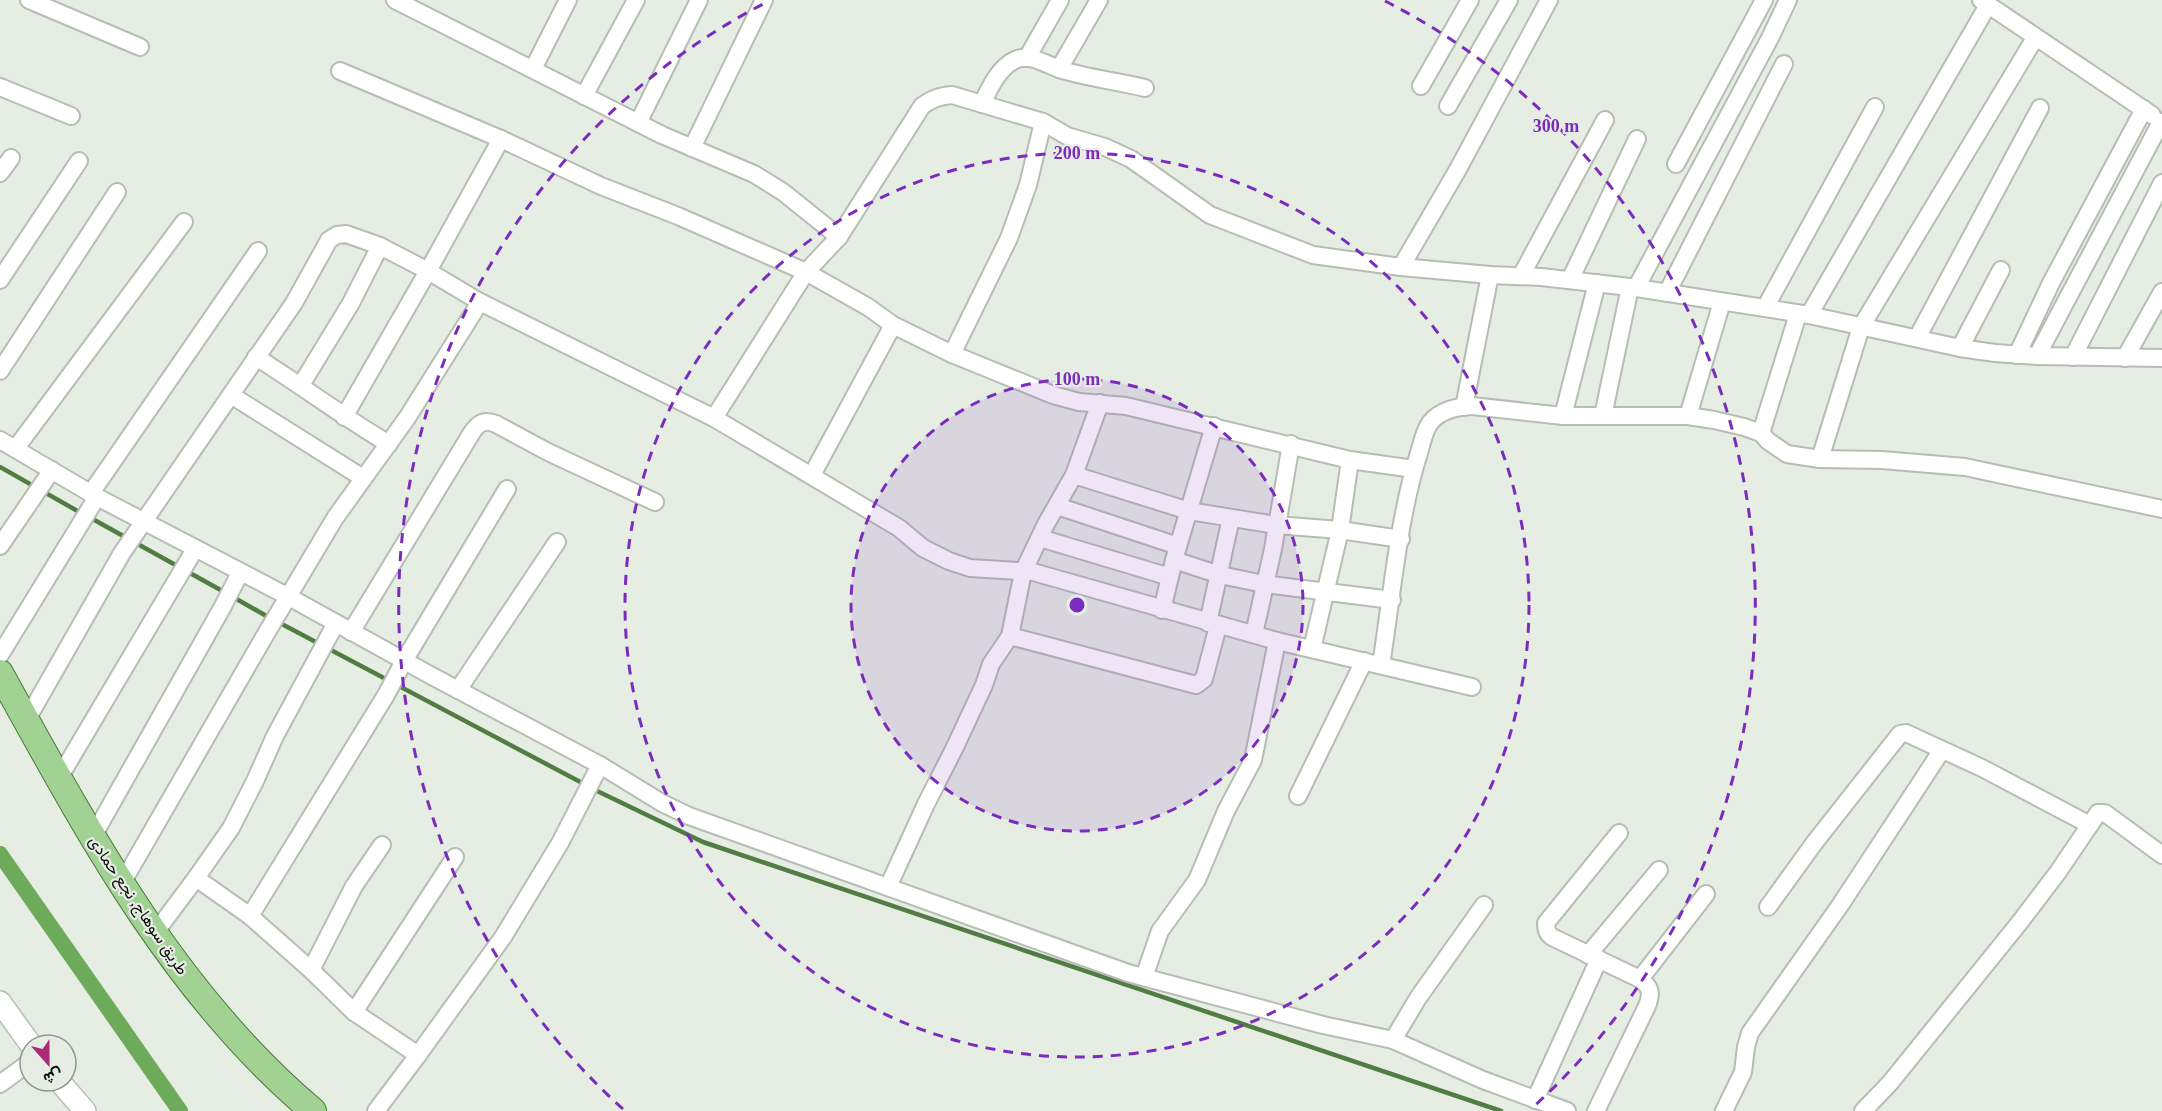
<svg xmlns="http://www.w3.org/2000/svg" width="2162" height="1111" font-family="'Times New Roman',Vazirmatn,serif">
  <rect width="100%" height="100%" fill="#e6ede3"/>
  <g fill="none" stroke-linecap="round" stroke-linejoin="round">
    <!-- stream -->
    <g stroke="#517d44" stroke-width="4.5">
      <path d="M 0,467 L 81,513"/>
      <path d="M 89,517 L 226,593"/>
      <path d="M 233,597 L 270,618"/>
      <path d="M 278,622 L 586,785"/>
      <path d="M 593,789 L 703,842 L 1501,1111"/>
    </g>
    <!-- canal -->
    <path stroke="#6dab5b" stroke-width="16" d="M 0,854 L 180,1111"/>
    <defs>
      <g id="minor">
        <path d="M 29,0 L 140,47"/>
        <path d="M 395,0 L 662,135 L 754,174 L 783,192 L 839,237"/>
        <path d="M 1981,0 L 2152,115"/>
        <path d="M 1027,58 L 1060,0"/>
        <path d="M 533,69 L 568,0"/>
        <path d="M 1059,69 L 1099,0"/>
        <path d="M 340,71 L 501,139 L 601,186 L 678,216 L 806,272 L 868,307 L 893,325 L 952,354 L 1053,395 L 1079,402 L 1126,406 L 1350,460 L 1414,469"/>
        <path d="M 1421,86 L 1470,0"/>
        <path d="M 0,87 L 71,116"/>
        <path d="M 584,96 L 636,0"/>
        <path d="M 982,104 C 989,89 999,67 1015,60 C 1029,53 1046,64 1059,69 C 1087,78 1117,81 1145,88"/>
        <path d="M 1448,106 L 1509,0"/>
        <path d="M 1043,122 L 1067,136 L 1105,147 L 1131,159 L 1210,215 L 1313,255 L 1401,267 L 1490,275 L 1541,277 L 1630,287 L 1809,315 L 1960,348 L 1995,353 L 2037,356 L 2162,358"/>
        <path d="M 638,123 L 699,0"/>
        <path d="M 692,148 L 764,0"/>
        <path d="M 1676,164 L 1764,0"/>
        <path d="M 0,173 L 11,158"/>
        <path d="M 1401,267 L 1457,171 L 1549,0"/>
        <path d="M 1521,276 L 1605,120"/>
        <path d="M 0,280 L 79,161"/>
        <path d="M 1570,280 L 1637,139"/>
        <path d="M 1636,288 L 1770,38 L 1788,0"/>
        <path d="M 1667,293 L 1784,64"/>
        <path d="M 1765,308 L 1875,107"/>
        <path d="M 1809,315 L 1988,5"/>
        <path d="M 1917,338 L 2040,108"/>
        <path d="M 1960,348 L 2001,270"/>
        <path d="M 2017,355 L 2051,283 L 2144,109"/>
        <path d="M 2037,356 L 2161,122"/>
        <path d="M 256,357 C 301,385 343,417 389,444"/>
        <path d="M 2073,357 L 2162,183"/>
        <path d="M 2125,358 L 2162,292"/>
        <path d="M 0,371 L 117,192"/>
        <path d="M 301,385 L 351,303 L 380,246"/>
        <path d="M 231,395 L 363,478"/>
        <path d="M 1464,407 L 1490,275"/>
        <path d="M 1563,416 L 1597,283"/>
        <path d="M 1603,416 L 1630,287"/>
        <path d="M 1688,416 L 1722,302"/>
        <path d="M 344,417 L 428,271 L 501,139"/>
        <path d="M 714,418 L 806,272 L 839,237 L 922,106 C 932,99 939,96 952,95 L 1043,122 L 1028,185 L 1009,238 L 952,354"/>
        <path d="M 1761,433 L 1798,314"/>
        <path d="M 0,440 L 97,497 L 289,597 L 430,675 L 600,765 L 662,803 L 689,816 L 1128,973 L 1323,1025 L 1393,1040 L 1483,1080 L 1567,1111"/>
        <path d="M 16,448 L 184,222"/>
        <path d="M 1820,459 L 1861,327 L 2035,38"/>
        <path d="M 812,475 L 893,325"/>
        <path d="M 1074,475 L 1189,511 L 1276,525 L 1340,530 L 1401,539"/>
        <path d="M 91,493 L 258,251"/>
        <path d="M 1057,506 L 1178,546"/>
        <path d="M 1040,538 L 1170,577"/>
        <path d="M 0,546 L 52,470"/>
        <path d="M 1174,560 L 1220,575 L 1264,584 L 1392,600"/>
        <path d="M 1162,610 L 1174,560 L 1214,426"/>
        <path d="M 1208,623 L 1231,518"/>
        <path d="M 351,632 L 471,434 C 478,423 484,419 496,424 L 548,452 L 655,502"/>
        <path d="M 1254,634 L 1273,549 L 1291,444"/>
        <path d="M 1010,636 L 1196,685 L 1204,679 L 1218,626"/>
        <path d="M 1277,641 L 1472,687"/>
        <path d="M 1312,649 L 1340,530 L 1350,460"/>
        <path d="M 0,655 L 97,497"/>
        <path d="M 1381,665 C 1392,596 1398,519 1419,453 C 1422,443 1424,431 1430,423 C 1440,410 1456,407 1472,406 L 1563,416 L 1688,416 L 1714,420 L 1744,427 L 1761,433 L 1768,441 L 1787,454 L 1820,459 L 1882,460 L 1965,467 L 2162,509"/>
        <path d="M 458,690 L 557,542"/>
        <path d="M 26,721 L 122,553 L 294,303 L 329,240 L 337,235 L 346,234 L 380,246 L 428,271 L 480,302 L 714,418 L 899,528 L 923,548 L 949,561 L 970,568 L 1033,572 L 1277,641 L 1253,760 L 1226,811 L 1197,880 L 1160,931 L 1144,977"/>
        <path d="M 59,778 L 195,549"/>
        <path d="M 1298,796 L 1364,661"/>
        <path d="M 92,838 L 222,608 L 240,573"/>
        <path d="M 196,878 L 250,916 L 386,695 L 404,661 L 507,489"/>
        <path d="M 121,885 L 267,632 L 335,518 L 407,418 L 480,302"/>
        <path d="M 888,887 L 926,804 L 954,749 L 984,685 L 991,664 L 1010,636 L 1023,572 L 1046,524 L 1074,475 L 1100,403"/>
        <path d="M 1768,907 L 1815,842 L 1900,734 L 1906,733 L 1982,768 L 2090,825"/>
        <path d="M 250,916 L 311,970 L 354,1012 L 418,1055 L 376,1111"/>
        <path d="M 155,933 L 196,878 L 231,828 L 255,781 L 275,736 L 336,623"/>
        <path d="M 1588,955 L 1659,870"/>
        <path d="M 311,970 L 354,886 L 382,845"/>
        <path d="M 1640,979 L 1706,894"/>
        <path d="M 354,1012 L 455,857"/>
        <path d="M 1393,1040 L 1418,998 L 1484,905"/>
        <path d="M 418,1055 L 503,937 L 560,843 L 600,765"/>
        <path d="M 0,1084 L 30,1062"/>
        <path d="M 1535,1100 L 1599,959"/>
        <path d="M 1596,1111 L 1647,1006 C 1652,993 1651,987 1640,979 L 1552,937 C 1547,933 1546,930 1546,923 L 1619,833"/>
        <path d="M 1724,1111 L 1743,1072 L 1746,1047 L 1750,1033 L 1841,904 L 1942,750"/>
        <path d="M 1863,1111 L 1890,1083 L 2020,922 L 2058,872 L 2098,813 L 2105,813 L 2162,855"/>
      </g>
      <g id="tertiary">
        <path d="M 0,1002 L 31,1045"/>
        <path d="M 59,1081 L 85,1111"/>
      </g>
      <path id="primary" d="M 0,673 C 87,830 173,993 313,1111"/>
    </defs>
    <!-- minor casing -->
    <use href="#minor" stroke="#b6bdb4" stroke-width="20"/>
    <!-- tertiary casing -->
    <use href="#tertiary" stroke="#b6bdb4" stroke-width="24"/>
    <!-- primary casing -->
    <use href="#primary" stroke="#467a36" stroke-width="28"/>
    <!-- minor -->
    <use href="#minor" stroke="#fff" stroke-width="16"/>
    <!-- tertiary -->
    <use href="#tertiary" stroke="#fff" stroke-width="21"/>
    <!-- primary -->
    <use href="#primary" stroke="#a2d194" stroke-width="26"/>
  </g>
  <!-- distance rings -->
  <circle cx="1077" cy="605" r="226" fill="#7b2cbf" fill-opacity=".12"/>
  <g fill="none" stroke="#7b2cbf" stroke-width="3" stroke-dasharray="10 8">
    <circle cx="1077" cy="605" r="226"/>
    <circle cx="1077" cy="605" r="452"/>
    <path d="M623 1109A678 678 0 0 1 769 1M1385 1A678 678 0 0 1 1531 1109"/>
  </g>
  <g text-anchor="middle" stroke-width="4.5" stroke-linejoin="round" paint-order="stroke">
    <!-- street labels -->
    <g font-size="16" fill="#0f110e" stroke="#e6ede3">
      <text transform="translate(139 905) rotate(56)" y="6">طريق سوهاج, نجع حمادى</text>
    </g>
  </g>
  <circle cx="1077" cy="605" r="9" fill="#7b2cbf" stroke="#e6ede3" stroke-width="3"/>
  <g font-size="18" text-anchor="middle" font-weight="bold" fill="#7b2cbf" stroke="#e6ede3" stroke-width="4.5" stroke-linejoin="round" paint-order="stroke">
    <text x="1556" y="132">300 m</text>
    <text x="1077" y="159">200 m</text>
    <text x="1077" y="385">100 m</text>
  </g>
  <!-- north arrow -->
  <g transform="translate(48 1063) rotate(159)"><circle r="28" fill="#e6ede3" stroke="#90958e" stroke-width="1.5"/>
  <path d="M0-4.5L10 22L0 15L-10 22Z" fill="#ab2a77"/>
  <text y="-9" font-size="16" font-weight="bold" text-anchor="middle" fill="#0f110e">ش</text>
  </g>
</svg>
